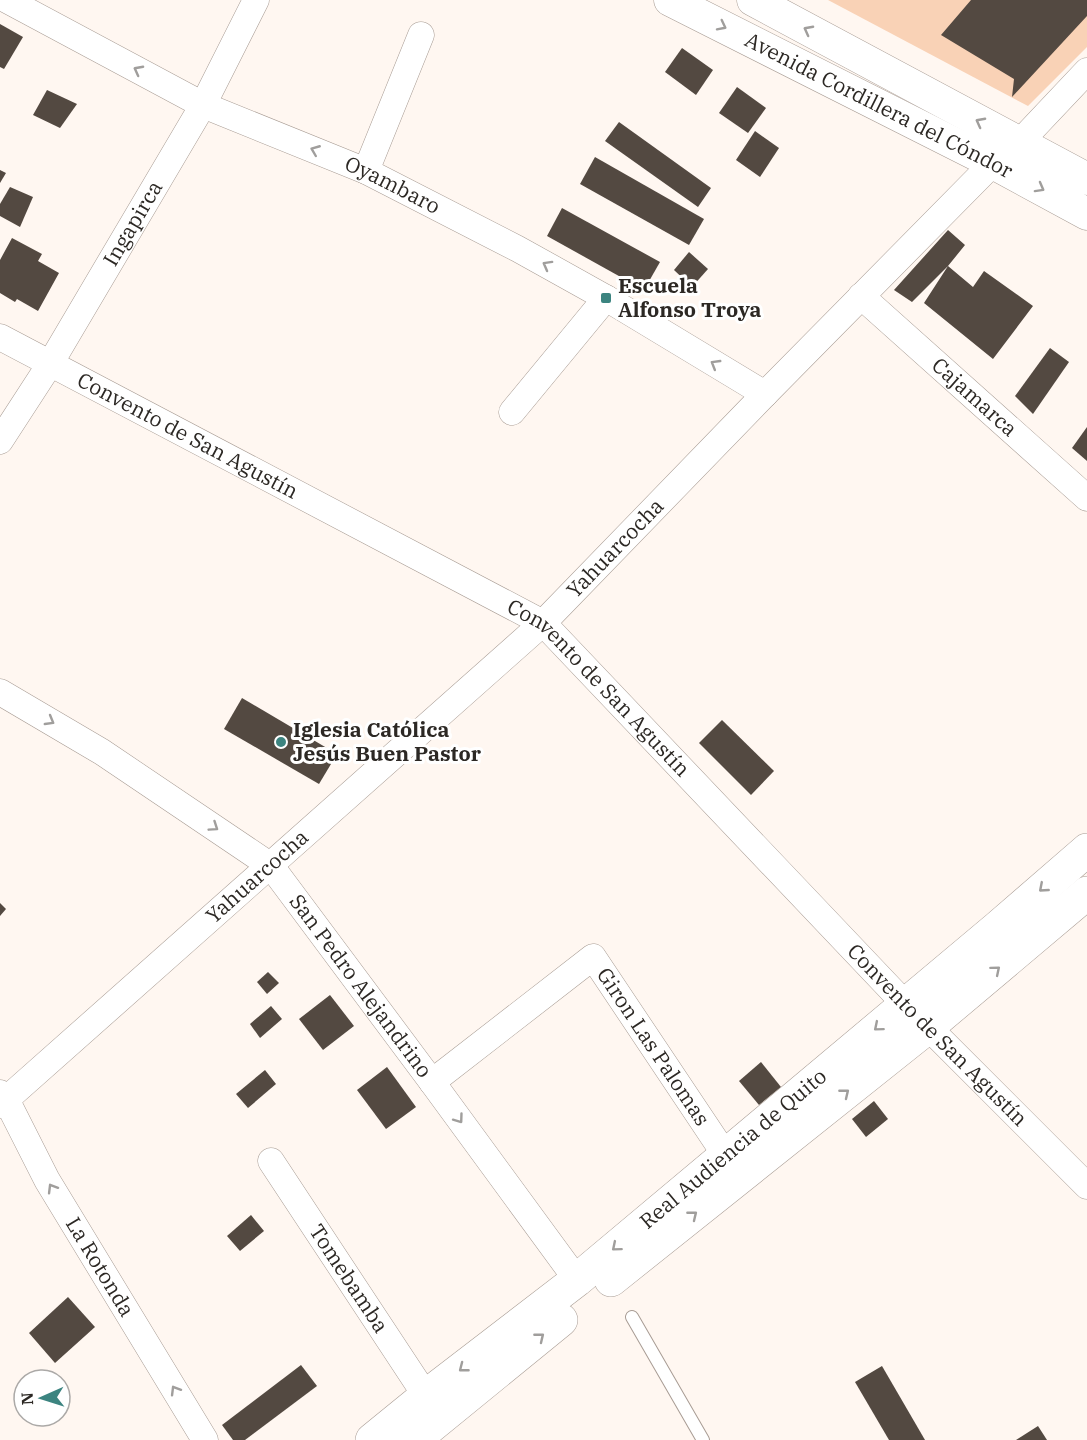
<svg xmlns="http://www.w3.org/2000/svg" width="1087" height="1440" font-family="'IBM Plex Serif',serif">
  <rect width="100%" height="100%" fill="#fff7f1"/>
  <!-- green -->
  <path fill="#f9d2b6" d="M 828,0 L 1087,0 L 1087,47 L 1028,106 Z"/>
  <!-- building -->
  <g fill="#534941">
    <path d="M 971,0 L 1087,0 L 1087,16 L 1012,97 L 1014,79 L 941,35 Z"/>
    <path d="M 0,24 L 23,37 L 4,69 L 0,67 Z"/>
    <path d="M 682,48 L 713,70 L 696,95 L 665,72 Z"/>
    <path d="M 737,87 L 766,108 L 748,133 L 719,113 Z"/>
    <path d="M 47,90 L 77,104 L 60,128 L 33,115 Z"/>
    <path d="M 619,122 L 711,188 L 698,207 L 605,141 Z"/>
    <path d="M 755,131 L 779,148 L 760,177 L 736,160 Z"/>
    <path d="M 595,157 L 704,219 L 689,245 L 580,184 Z"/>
    <path d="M 0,170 L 6,173 L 0,183 Z"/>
    <path d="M 10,187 L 33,197 L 20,227 L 0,216 L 0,204 Z"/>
    <path d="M 562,208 L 660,262 L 644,290 L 547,236 Z"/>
    <path d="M 948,230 L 965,245 L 948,266 L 973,287 L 984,271 L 1033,306 L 993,359 L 924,303 L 948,266 L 912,302 L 894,290 Z"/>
    <path d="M 12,238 L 42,254 L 38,261 L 59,273 L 38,311 L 17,299 L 15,302 L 0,293 L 0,260 Z"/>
    <path d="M 689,252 L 708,269 L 692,287 L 674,270 Z"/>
    <path d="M 1050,348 L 1069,362 L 1033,414 L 1015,396 Z"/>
    <path d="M 1087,427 L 1087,461 L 1072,448 Z"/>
    <path d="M 242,698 L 337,754 L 319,784 L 224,729 Z"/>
    <path d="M 722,720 L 774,771 L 751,795 L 699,743 Z"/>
    <path d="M 0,903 L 6,909 L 0,916 Z"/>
    <path d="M 268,972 L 279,983 L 267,994 L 257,982 Z"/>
    <path d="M 330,995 L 354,1026 L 323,1050 L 299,1019 Z"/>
    <path d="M 271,1006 L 282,1019 L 260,1038 L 250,1024 Z"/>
    <path d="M 761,1062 L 781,1087 L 759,1105 L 739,1081 Z"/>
    <path d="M 387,1067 L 416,1107 L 386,1129 L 357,1090 Z"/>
    <path d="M 265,1070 L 276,1084 L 248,1108 L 236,1094 Z"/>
    <path d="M 874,1101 L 888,1119 L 866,1137 L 852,1119 Z"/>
    <path d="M 251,1215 L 264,1231 L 240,1251 L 227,1236 Z"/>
    <path d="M 68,1297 L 95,1327 L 55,1363 L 29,1333 Z"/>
    <path d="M 301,1365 L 317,1386 L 245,1440 L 233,1440 L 222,1425 Z"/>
    <path d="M 882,1366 L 925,1440 L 889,1440 L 855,1382 Z"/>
    <path d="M 1038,1426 L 1047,1440 L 1016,1440 Z"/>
  </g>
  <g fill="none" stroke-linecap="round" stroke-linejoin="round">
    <defs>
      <path id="service" d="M 632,1317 L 703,1440"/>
      <g id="minor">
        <path id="s1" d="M 7,0 L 203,105 L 366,171 L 518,249 L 606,298 L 765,394"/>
        <path d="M 1019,143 L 1087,71"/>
        <path d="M 366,171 L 421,35"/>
        <path id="s2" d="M 861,296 L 1087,498"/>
        <path id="s3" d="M 0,337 L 543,623 L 905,1004 L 1087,1186"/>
        <path d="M 512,412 L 606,298"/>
        <path id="s4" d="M 0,441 L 50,364 L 203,105 L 256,0"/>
        <path id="s5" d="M 0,692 L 102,752 L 271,866 L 432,1082 L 577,1280"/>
        <path id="s6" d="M 432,1082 L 593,957 L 726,1156"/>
        <path id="s7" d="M 0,1093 L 6,1099 L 47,1180 L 205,1440"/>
        <path id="s8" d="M 0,1105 L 543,623 L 765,394 L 993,163"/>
        <path id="s9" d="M 271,1161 L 426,1396"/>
      </g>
      <g id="tertiary">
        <path id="s10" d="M 670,0 L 993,163 L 1087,214"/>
        <path d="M 753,0 L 1087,179"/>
      </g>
      <g id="secondary">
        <path d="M 611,1280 L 928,1027 L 1087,893"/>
        <path id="s11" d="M 372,1440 L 426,1396 L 577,1280 L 997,928 L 1087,850"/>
        <path d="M 414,1440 L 561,1320"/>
      </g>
    </defs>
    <!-- service casing -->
    <use href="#service" stroke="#a89c94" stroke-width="14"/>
    <!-- minor casing -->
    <use href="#minor" stroke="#a89c94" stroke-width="27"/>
    <!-- tertiary casing -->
    <use href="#tertiary" stroke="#a89c94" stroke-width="33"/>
    <!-- secondary casing -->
    <use href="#secondary" stroke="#a89c94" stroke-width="34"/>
    <!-- service -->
    <use href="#service" stroke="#fff" stroke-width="12"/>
    <!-- minor -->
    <use href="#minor" stroke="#fff" stroke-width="26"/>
    <!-- tertiary -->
    <use href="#tertiary" stroke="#fff" stroke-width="32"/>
    <!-- secondary -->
    <use href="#secondary" stroke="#fff" stroke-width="33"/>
  </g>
  <!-- one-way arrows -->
  <defs><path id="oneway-chevron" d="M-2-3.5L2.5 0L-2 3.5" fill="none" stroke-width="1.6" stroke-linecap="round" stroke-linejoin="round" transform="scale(1.5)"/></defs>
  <g stroke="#a09e9c">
    <use href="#oneway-chevron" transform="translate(722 26) rotate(27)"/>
    <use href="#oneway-chevron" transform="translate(808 30) rotate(-152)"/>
    <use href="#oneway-chevron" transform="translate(138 70) rotate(-152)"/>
    <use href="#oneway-chevron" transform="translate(980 122) rotate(-152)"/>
    <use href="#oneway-chevron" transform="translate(315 150) rotate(-158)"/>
    <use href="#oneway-chevron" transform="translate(1040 188) rotate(29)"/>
    <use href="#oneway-chevron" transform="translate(547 265) rotate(-151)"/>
    <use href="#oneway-chevron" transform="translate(715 364) rotate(-149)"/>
    <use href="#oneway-chevron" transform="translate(50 721) rotate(30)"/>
    <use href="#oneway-chevron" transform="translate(214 827) rotate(34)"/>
    <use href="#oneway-chevron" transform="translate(1043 888) rotate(139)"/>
    <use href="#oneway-chevron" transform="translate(996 970) rotate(-40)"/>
    <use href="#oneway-chevron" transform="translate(878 1027) rotate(140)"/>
    <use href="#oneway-chevron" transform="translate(845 1093) rotate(-39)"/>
    <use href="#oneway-chevron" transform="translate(459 1119) rotate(54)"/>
    <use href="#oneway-chevron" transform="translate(52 1188) rotate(-121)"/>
    <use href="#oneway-chevron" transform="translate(693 1215) rotate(-39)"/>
    <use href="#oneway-chevron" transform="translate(616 1247) rotate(140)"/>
    <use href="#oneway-chevron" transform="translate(540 1337) rotate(-39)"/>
    <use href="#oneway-chevron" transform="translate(463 1368) rotate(142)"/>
    <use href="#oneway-chevron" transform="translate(175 1390) rotate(-121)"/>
  </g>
  <!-- markers -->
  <g fill="#3c8480" stroke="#fff" stroke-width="2">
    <rect x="600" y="292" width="12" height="12" rx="3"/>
    <circle cx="281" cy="742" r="6"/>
  </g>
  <g text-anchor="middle" stroke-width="6" stroke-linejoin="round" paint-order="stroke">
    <!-- street labels -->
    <g font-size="21" fill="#2c2824" stroke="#fff">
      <text dy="7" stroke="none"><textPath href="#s10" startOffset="234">Avenida Cordillera del Cóndor</textPath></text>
      <text dy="7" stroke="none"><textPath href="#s1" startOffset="428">Oyambaro</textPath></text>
      <text dy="7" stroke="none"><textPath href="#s4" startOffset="255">Ingapirca</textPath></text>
      <text dy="7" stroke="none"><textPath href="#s2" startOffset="152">Cajamarca</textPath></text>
      <text dy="7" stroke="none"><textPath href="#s3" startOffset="212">Convento de San Agustín</textPath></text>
      <text dy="7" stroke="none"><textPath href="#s8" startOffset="830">Yahuarcocha</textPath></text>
      <text dy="7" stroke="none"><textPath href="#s3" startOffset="698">Convento de San Agustín</textPath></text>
      <text dy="7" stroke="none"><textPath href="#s8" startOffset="344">Yahuarcocha</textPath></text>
      <text dy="7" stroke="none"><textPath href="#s5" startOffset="472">San Pedro Alejandrino</textPath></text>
      <text dy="7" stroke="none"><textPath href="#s3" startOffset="1184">Convento de San Agustín</textPath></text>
      <text dy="7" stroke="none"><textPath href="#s6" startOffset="312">Giron Las Palomas</textPath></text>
      <text dy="7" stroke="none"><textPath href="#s11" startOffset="464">Real Audiencia de Quito</textPath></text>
      <text dy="7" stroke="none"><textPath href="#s7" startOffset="201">La Rotonda</textPath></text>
      <text dy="7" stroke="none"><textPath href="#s9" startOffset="141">Tomebamba</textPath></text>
    </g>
    <!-- poi labels -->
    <g font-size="21" font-weight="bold" fill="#2c2824" stroke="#fff" text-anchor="start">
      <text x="618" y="293">Escuela<tspan x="618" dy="24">Alfonso Troya</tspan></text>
      <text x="293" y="737">Iglesia Católica<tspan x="293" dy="24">Jesús Buen Pastor</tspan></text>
    </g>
  </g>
  <!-- north arrow -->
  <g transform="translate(42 1398) rotate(267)"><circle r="28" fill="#ffffff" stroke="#aba9a7" stroke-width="1.5"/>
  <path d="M0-4.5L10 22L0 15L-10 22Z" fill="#3c8480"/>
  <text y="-9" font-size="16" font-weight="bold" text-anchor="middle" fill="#2c2824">N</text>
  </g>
</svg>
